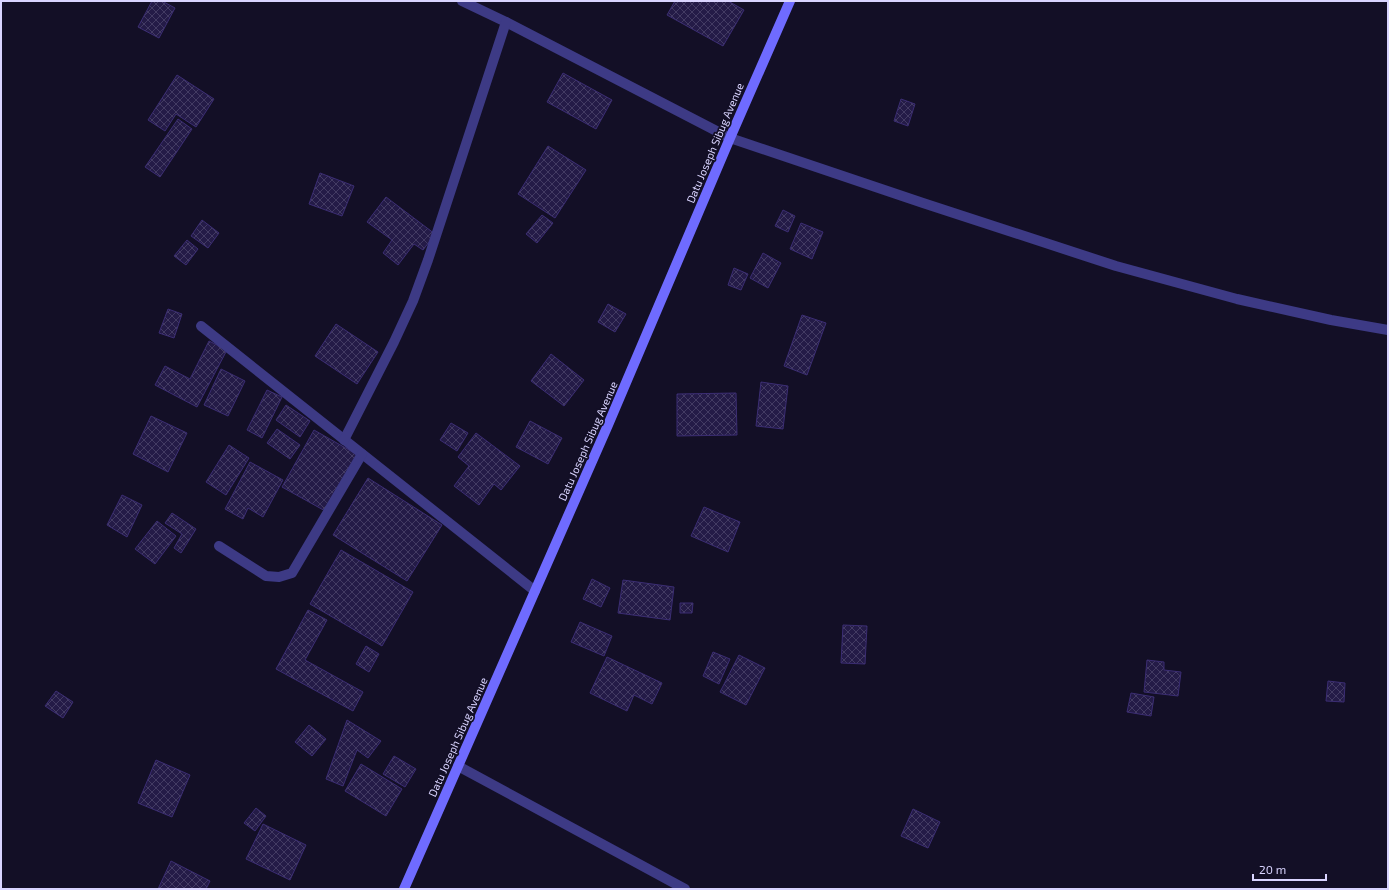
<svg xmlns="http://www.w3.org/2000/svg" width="1389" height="890" font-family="'Exo 2',sans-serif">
  <defs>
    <pattern id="building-cross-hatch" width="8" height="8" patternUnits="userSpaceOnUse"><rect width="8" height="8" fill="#241b47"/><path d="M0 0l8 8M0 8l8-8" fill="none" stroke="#433b63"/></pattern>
  </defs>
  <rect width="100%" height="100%" fill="#130f26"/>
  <!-- building -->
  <g fill="url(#building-cross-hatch)" stroke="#3b2d73">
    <path d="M 152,1 L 162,1 L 175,8 L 159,38 L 138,27 Z"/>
    <path d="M 675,1 L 728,1 L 744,10 L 723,46 L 667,15 Z"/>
    <path d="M 563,73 L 612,100 L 596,129 L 547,102 Z"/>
    <path d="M 177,75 L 214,99 L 196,127 L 176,114 L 165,131 L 148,120 Z"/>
    <path d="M 901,99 L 915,104 L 908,126 L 894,121 Z"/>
    <path d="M 178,119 L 192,129 L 160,177 L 145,167 Z"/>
    <path d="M 548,146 L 586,170 L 555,218 L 518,194 Z"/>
    <path d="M 320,173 L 354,186 L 342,216 L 309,204 Z"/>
    <path d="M 386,197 L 435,234 L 423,250 L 414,244 L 398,265 L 383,253 L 392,240 L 367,222 Z"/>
    <path d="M 783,210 L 795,216 L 788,232 L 775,226 Z"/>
    <path d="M 542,215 L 553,223 L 537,243 L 526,234 Z"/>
    <path d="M 202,220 L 219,233 L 208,248 L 191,236 Z"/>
    <path d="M 801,223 L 823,232 L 812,259 L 790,249 Z"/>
    <path d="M 187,240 L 198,249 L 186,265 L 174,256 Z"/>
    <path d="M 763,253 L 781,263 L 768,288 L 750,278 Z"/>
    <path d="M 734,268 L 748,274 L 741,290 L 728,285 Z"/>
    <path d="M 608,304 L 626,314 L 615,332 L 598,322 Z"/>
    <path d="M 168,309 L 182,314 L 174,338 L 159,333 Z"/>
    <path d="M 802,315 L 826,323 L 807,375 L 784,366 Z"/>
    <path d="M 336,324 L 378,352 L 357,384 L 315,356 Z"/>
    <path d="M 209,341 L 227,350 L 197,407 L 155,385 L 165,366 L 190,379 Z"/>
    <path d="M 551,354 L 584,380 L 564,406 L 531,381 Z"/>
    <path d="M 221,369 L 245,381 L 228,416 L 204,405 Z"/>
    <path d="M 761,382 L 788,386 L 783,429 L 756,426 Z"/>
    <path d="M 267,390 L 282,397 L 262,438 L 247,430 Z"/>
    <path d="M 736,393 L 737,435 L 677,436 L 677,394 Z"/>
    <path d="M 286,405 L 310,421 L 300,437 L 276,420 Z"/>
    <path d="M 151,416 L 187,433 L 168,472 L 133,454 Z"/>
    <path d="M 530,421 L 562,438 L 548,464 L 516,447 Z"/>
    <path d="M 451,423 L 468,433 L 457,451 L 440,440 Z"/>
    <path d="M 277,429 L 300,445 L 290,459 L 267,443 Z"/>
    <path d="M 314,430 L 358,455 L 327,512 L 282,487 Z"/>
    <path d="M 476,433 L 520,466 L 501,490 L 494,484 L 479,505 L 454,486 L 469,466 L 458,457 Z"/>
    <path d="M 229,445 L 249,458 L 226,495 L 206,482 Z"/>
    <path d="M 250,462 L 283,480 L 263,517 L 248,508 L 243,519 L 225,509 Z"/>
    <path d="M 368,478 L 442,525 L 407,581 L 333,535 Z"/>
    <path d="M 122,495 L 142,505 L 127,537 L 107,525 Z"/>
    <path d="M 704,507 L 740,522 L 728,552 L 691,536 Z"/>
    <path d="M 172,513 L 196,529 L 181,553 L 174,548 L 182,534 L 165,523 Z"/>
    <path d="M 157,521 L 176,536 L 155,564 L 135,549 Z"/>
    <path d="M 341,550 L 413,592 L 382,646 L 310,604 Z"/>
    <path d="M 592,579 L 610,588 L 601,607 L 583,599 Z"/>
    <path d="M 623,580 L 674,587 L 670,620 L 618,613 Z"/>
    <path d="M 680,603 L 693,603 L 692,613 L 680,613 Z"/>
    <path d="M 308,610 L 327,620 L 305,660 L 363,692 L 353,711 L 276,669 Z"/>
    <path d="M 580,622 L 612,636 L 604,656 L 571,642 Z"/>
    <path d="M 843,625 L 867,626 L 865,664 L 841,663 Z"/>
    <path d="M 366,646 L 379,654 L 369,672 L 356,664 Z"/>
    <path d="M 713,652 L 730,659 L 719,684 L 703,676 Z"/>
    <path d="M 739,655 L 765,668 L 746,705 L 720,692 Z"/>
    <path d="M 607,657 L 662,683 L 652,704 L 634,695 L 627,711 L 590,693 Z"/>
    <path d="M 1147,660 L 1164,662 L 1164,670 L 1181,672 L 1178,696 L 1144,692 Z"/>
    <path d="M 1328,681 L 1345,683 L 1344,702 L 1326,701 Z"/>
    <path d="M 56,691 L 73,702 L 63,718 L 45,706 Z"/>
    <path d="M 1131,693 L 1154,697 L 1151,716 L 1127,712 Z"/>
    <path d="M 347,720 L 381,741 L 368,758 L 357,750 L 343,786 L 326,779 Z"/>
    <path d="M 309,725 L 326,739 L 312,756 L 295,742 Z"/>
    <path d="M 394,756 L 416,769 L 405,787 L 383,774 Z"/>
    <path d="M 156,760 L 190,775 L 172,817 L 138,803 Z"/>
    <path d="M 361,764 L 402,789 L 386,816 L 345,791 Z"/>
    <path d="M 256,808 L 266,816 L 255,831 L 244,823 Z"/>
    <path d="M 913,809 L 940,822 L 928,848 L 901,836 Z"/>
    <path d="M 263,824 L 306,845 L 290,880 L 246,859 Z"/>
    <path d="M 171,861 L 210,881 L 206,889 L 158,889 Z"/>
  </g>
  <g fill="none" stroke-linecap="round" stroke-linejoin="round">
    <!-- street -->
    <g stroke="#3d3a85" stroke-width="10">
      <path d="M 462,1 L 506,22 L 730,138 L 923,203 L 1116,266 L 1237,299 L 1331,320 L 1388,330"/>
      <path d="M 201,326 L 535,591"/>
      <path d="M 344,440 L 394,342 L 413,301 L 428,260 L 506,22"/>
      <path d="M 219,546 L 266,576 L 279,577 L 292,573 L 362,454"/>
      <path d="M 458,766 L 685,889"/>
    </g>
    <!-- secondary -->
    <path stroke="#6f6bff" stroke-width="10" d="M 404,889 L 608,425 L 730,138 L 790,1"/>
  </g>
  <g text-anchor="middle" stroke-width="3.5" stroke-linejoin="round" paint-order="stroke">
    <!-- street labels -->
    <g font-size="11" fill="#d9d4ff" stroke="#130f26">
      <text transform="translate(715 143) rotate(-67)" y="4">Datu Joseph Sibug Avenue</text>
      <text transform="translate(588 441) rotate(-66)" y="4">Datu Joseph Sibug Avenue</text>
      <text transform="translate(458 737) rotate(-66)" y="4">Datu Joseph Sibug Avenue</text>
    </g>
  </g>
  <!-- border -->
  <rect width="1389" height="890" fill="none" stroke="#d9d4ff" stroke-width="4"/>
  <!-- scale -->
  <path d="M1253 874v6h73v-6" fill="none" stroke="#d9d4ff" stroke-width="2"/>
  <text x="1259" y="874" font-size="12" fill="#d9d4ff" stroke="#130f26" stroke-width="3" paint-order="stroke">20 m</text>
</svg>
